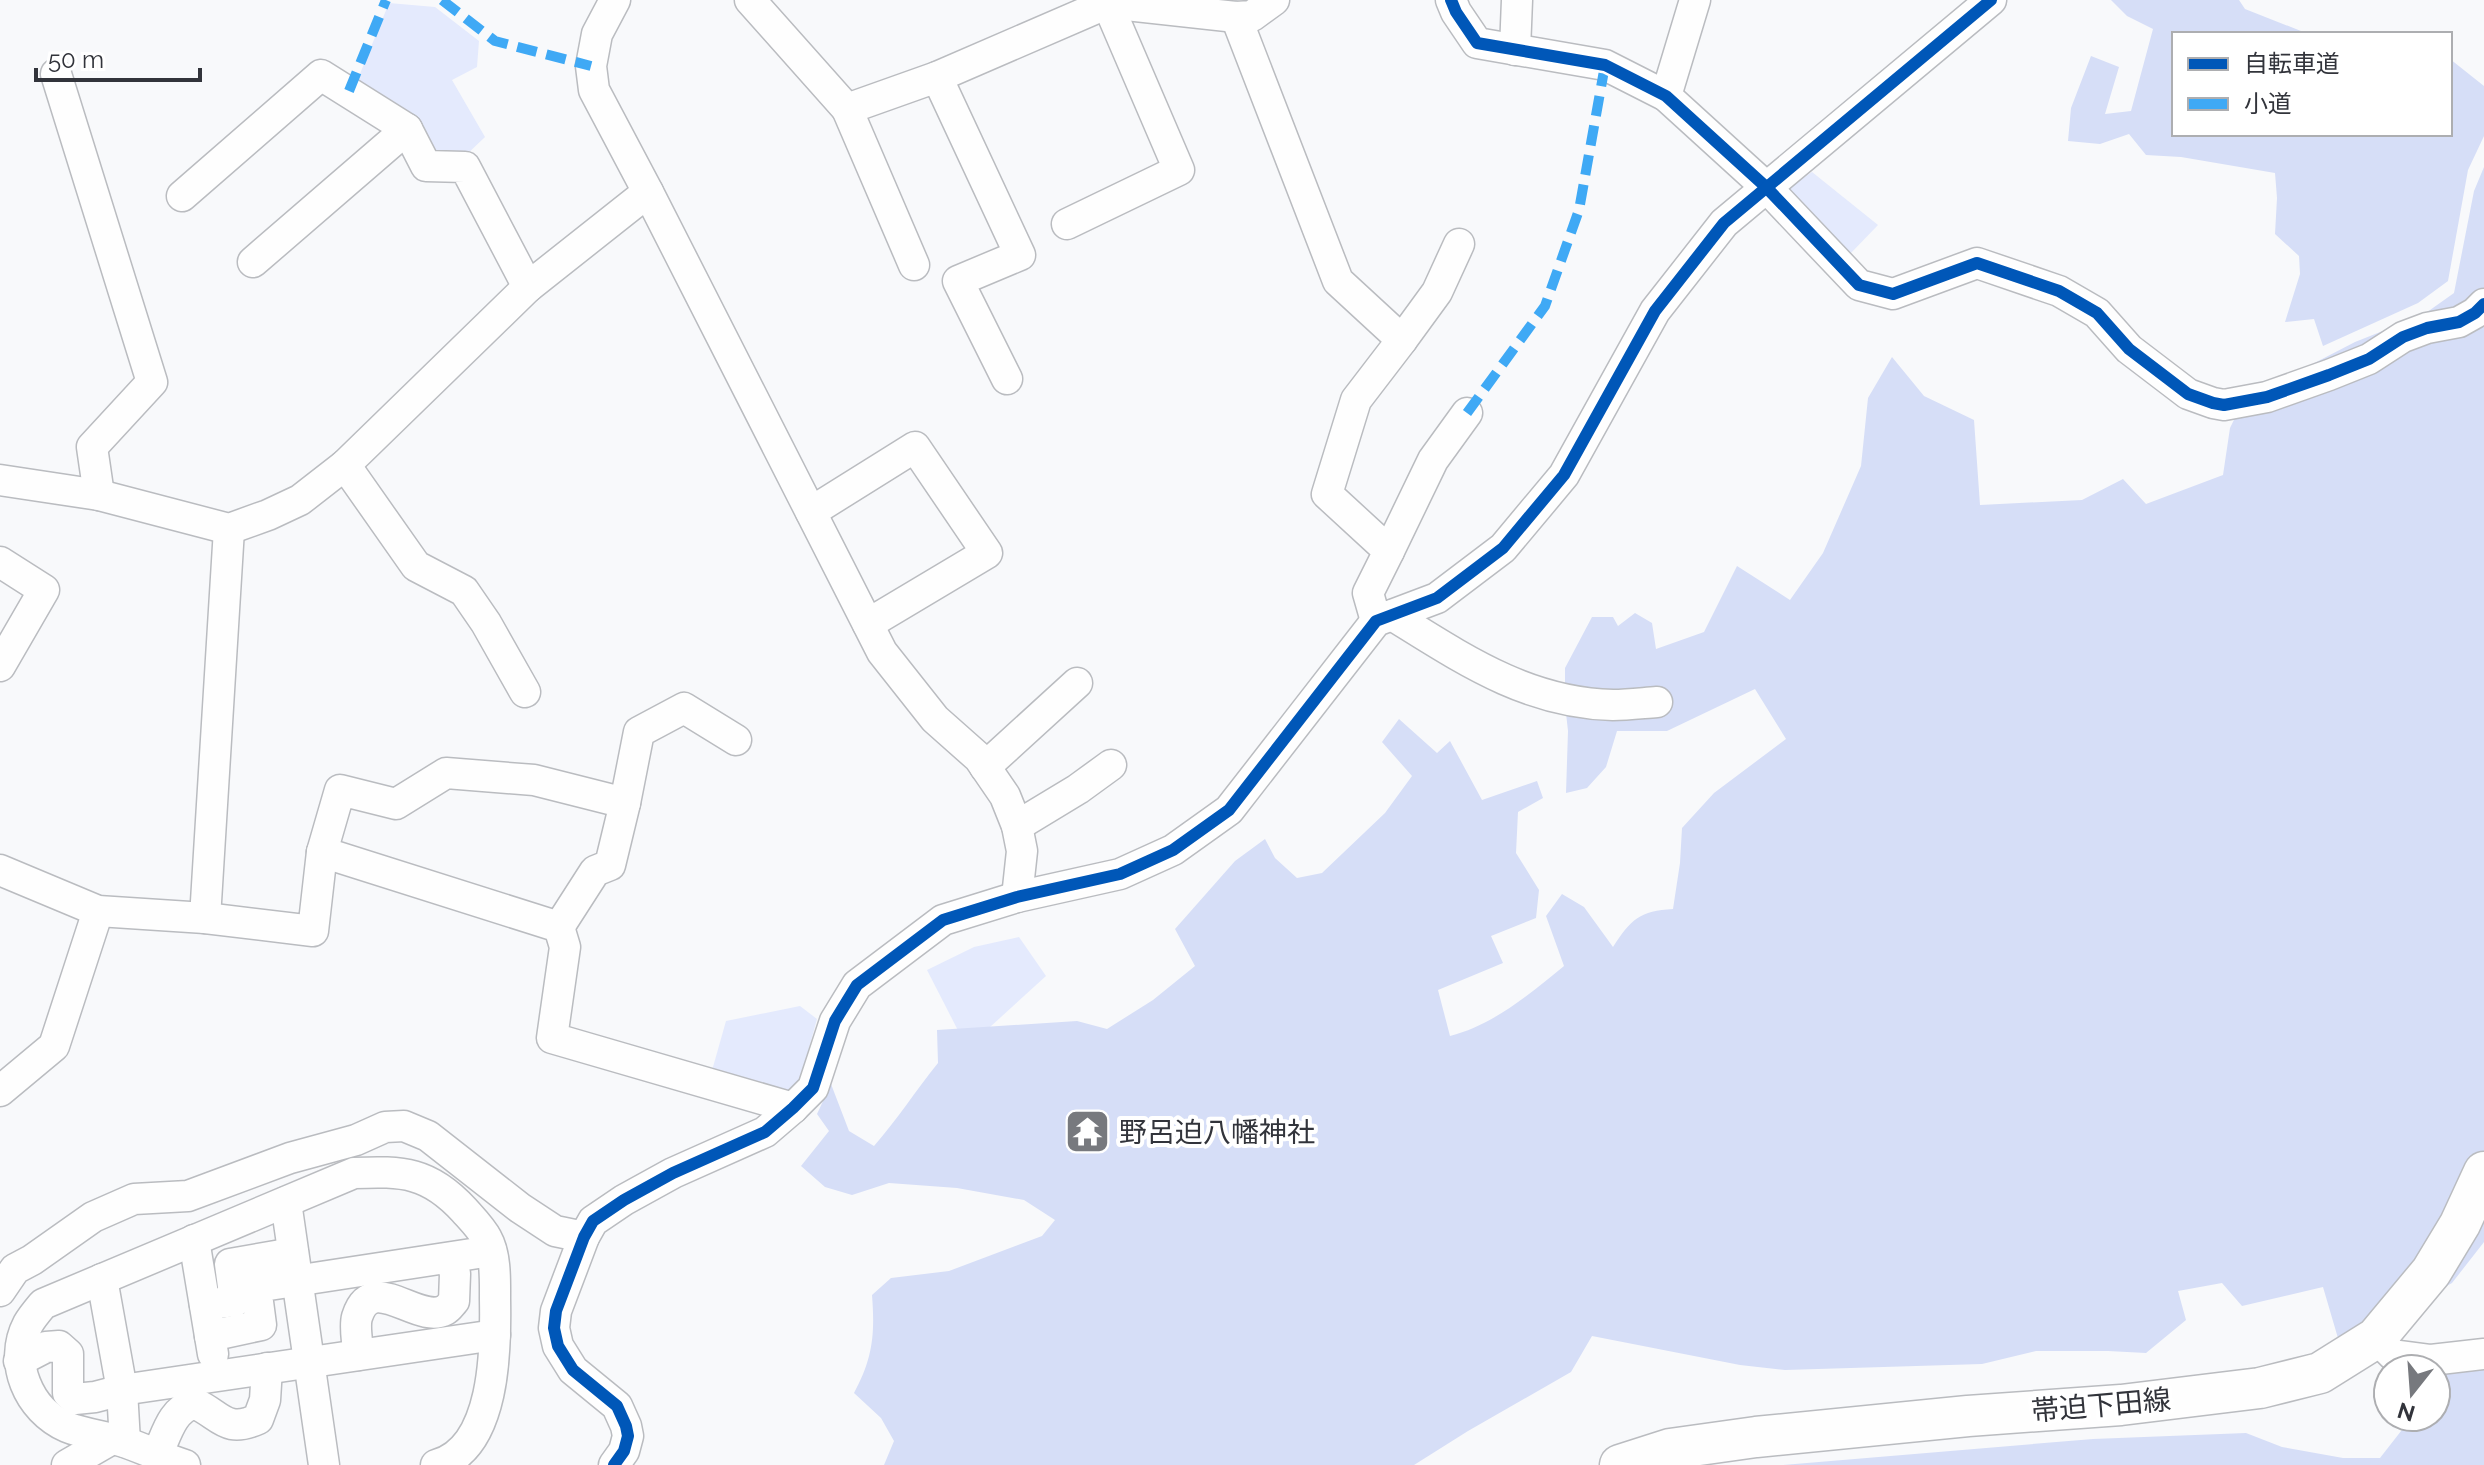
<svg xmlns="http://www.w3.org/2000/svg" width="2484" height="1465" font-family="Raleway,'Noto Sans JP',sans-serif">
  <rect width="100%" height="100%" fill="#f8f9fb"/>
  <!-- green -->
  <g fill="#e4eafd">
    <path d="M 389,3 L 435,7 L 479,41 L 477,67 L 452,80 L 485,137 L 465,156 L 432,157 L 355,86 Z"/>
    <path d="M 1812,172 L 1878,225 L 1849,255 L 1784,191 Z"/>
    <path d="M 1019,937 L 1046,976 L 967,1048 L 927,970 L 974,947 Z"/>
    <path d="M 800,1006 L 817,1019 L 798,1088 L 788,1095 L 711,1074 L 726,1021 Z"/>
  </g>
  <!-- forest -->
  <g fill="#d6def7">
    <path d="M 2111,0 L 2239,0 L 2245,9 L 2301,31 L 2368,34 L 2174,34 L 2174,134 L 2450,134 L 2450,59 L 2484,86 L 2484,136 L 2468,170 L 2448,281 L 2418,303 L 2323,346 L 2314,319 L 2285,322 L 2300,274 L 2299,256 L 2275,234 L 2277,198 L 2275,173 L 2181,157 L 2146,155 L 2129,134 L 2100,144 L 2068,141 L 2071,108 L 2091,56 L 2119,67 L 2105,114 L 2131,111 L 2153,29 L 2127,16 Z"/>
    <path d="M 2484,167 L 2484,1242 L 2452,1283 L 2340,1345 L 2323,1287 L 2242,1306 L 2222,1283 L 2178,1291 L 2186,1320 L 2146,1353 L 2108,1351 L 2036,1351 L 1982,1364 L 1785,1370 L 1740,1365 L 1592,1336 L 1571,1372 L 1468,1431 L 1414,1465 L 884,1465 L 894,1441 L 881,1418 L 854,1393 C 873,1358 875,1334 872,1295 L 891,1278 L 949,1271 L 1042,1236 L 1055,1220 L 1024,1200 L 957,1188 L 889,1183 L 852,1195 L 825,1187 L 801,1166 L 829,1131 L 817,1114 L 831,1084 L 849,1131 L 874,1146 C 897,1120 916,1090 938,1063 L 937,1030 L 1077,1021 L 1107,1029 L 1153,1000 L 1195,966 L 1175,929 L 1235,861 L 1265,839 L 1275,858 L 1297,878 L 1322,873 L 1385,813 L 1412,776 L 1382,742 L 1399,719 L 1437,753 L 1450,741 L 1482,800 L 1537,781 L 1543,798 L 1518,812 L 1516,853 L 1539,890 L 1536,918 L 1491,936 L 1503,963 L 1438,990 L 1450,1036 C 1493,1025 1530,994 1564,966 L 1546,916 L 1562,894 L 1584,907 L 1613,947 C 1631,919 1640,911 1673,909 L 1680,863 L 1682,828 L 1714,793 L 1786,739 L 1755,689 L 1667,731 L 1617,731 L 1606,767 L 1587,788 L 1566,793 L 1568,731 L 1565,704 L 1565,668 L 1592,617 L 1613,617 L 1618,626 L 1635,613 L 1652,623 L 1656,649 L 1704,632 L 1737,566 L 1790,600 L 1823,553 L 1861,466 L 1868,398 L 1892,357 L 1924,396 L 1974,420 L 1980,505 L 2082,500 L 2123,479 L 2146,504 L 2223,475 L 2230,428 L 2250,387 L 2299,371 L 2355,342 L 2423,315 L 2454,293 L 2474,191 Z"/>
    <path d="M 2484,1358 L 2484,1465 L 1783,1465 L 2093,1439 L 2246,1433 L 2282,1447 L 2343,1458 L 2380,1458 L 2412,1417 L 2436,1417 L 2436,1371 Z"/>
  </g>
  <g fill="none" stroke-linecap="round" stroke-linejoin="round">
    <defs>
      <g id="minor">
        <path d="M 615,0 L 597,34 L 591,66 L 594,90 L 648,192 L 882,652 L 935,719 L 979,758 L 1005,796 L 1017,826 L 1022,851 L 1017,897"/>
        <path d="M 750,0 L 847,109 L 937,77 L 1108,3 L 1236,17 L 1252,16 L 1274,0"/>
        <path d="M 1451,0 L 1456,12 L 1477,43 L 1605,65 L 1666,96 L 1766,187 L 1859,285 L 1893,294 L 1977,263 L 2059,291 L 2097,313 L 2129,349 L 2188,394 L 2213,403 L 2224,405 L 2267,397 L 2329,375 L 2369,359 L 2403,337 L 2427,328 L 2459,322 L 2475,313 L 2484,304"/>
        <path d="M 1236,17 L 1338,281 L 1402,340 L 1356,400 L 1327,494 L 1389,551 L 1368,593 L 1376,621"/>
        <path d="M 1515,50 L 1517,0"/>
        <path d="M 56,74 L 152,382 L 92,447 L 99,495"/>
        <path d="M 937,77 L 1020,255 L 958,281 L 1007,379"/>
        <path d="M 1666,96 L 1695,0"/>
        <path d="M 847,109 L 914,265"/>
        <path d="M 182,196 L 321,75 L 407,129 L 426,166 L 465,167 L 528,287"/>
        <path d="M 1067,224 L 1179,170 L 1106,0"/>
        <path d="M 253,262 L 407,129"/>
        <path d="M 1402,340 L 1437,292 L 1459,244"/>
        <path d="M 345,465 L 416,566 L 464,591 L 486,623 L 525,692"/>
        <path d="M 0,480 L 99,495 L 229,529 L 268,515 L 300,500 L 345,465 L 528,287 L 648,192"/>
        <path d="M 811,512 L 915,447 L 987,553 L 868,624"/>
        <path d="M 1389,551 L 1433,460 L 1467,413"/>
        <path d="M 0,562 L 44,590 L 0,666"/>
        <path d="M 1392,615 C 1463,659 1527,703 1613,705 C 1628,705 1643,703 1657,702"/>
        <path d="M 736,740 L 684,708 L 639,732 L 625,803 L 534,780 L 446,773 L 396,804 L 340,790 L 322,852 L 559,927 L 565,947 L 552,1038 L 793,1108"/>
        <path d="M 985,767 L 1077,683"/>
        <path d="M 1017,826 L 1078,789 L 1111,765"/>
        <path d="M 0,870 L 98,911 L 205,918 L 313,931 L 322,852"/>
        <path d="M 205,918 L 229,529"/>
        <path d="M 559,927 L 595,871 L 610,865 L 625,803"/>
        <path d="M 0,1091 L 54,1046 L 98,911"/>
        <path d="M 286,1202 L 324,1465"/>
        <path d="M 194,1240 L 213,1354"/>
        <path d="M 102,1279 L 122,1390 L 125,1442"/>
        <path d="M 0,1291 L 15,1269 L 32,1260 L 93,1217 L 134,1199 L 188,1196 L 290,1158 L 356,1140 L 385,1127 L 404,1126 L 428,1136 L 520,1208 L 555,1231 L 584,1237"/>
        <path d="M 205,1305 L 235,1301 L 230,1264 L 293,1253"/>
        <path d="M 210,1336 L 261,1325 L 256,1287 L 491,1251"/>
        <path d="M 2376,1338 L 2393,1355 L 2431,1360 L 2484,1354"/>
        <path d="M 358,1355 C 358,1343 354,1327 357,1317 C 372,1269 417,1325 445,1310 C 449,1308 451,1304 454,1301 L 455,1274 L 451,1258"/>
        <path d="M 19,1361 L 46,1347 L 59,1346 L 68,1354 L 68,1393 L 75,1399 L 95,1397 L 122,1390 L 495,1335"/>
        <path d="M 157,1455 C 167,1434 171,1411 194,1403 C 221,1415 225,1434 258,1419 L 265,1400 L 267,1368"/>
        <path d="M 67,1465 L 112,1439"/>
        <path d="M 185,1465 C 165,1459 147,1450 127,1443 C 108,1436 86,1435 67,1427 C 28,1410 8,1362 28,1324 C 32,1317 38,1310 43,1304 L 354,1173 C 403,1171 429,1172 464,1210 C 472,1219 482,1229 487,1239 C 496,1255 495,1281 495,1299 C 496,1348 496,1449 436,1465"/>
        <path d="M 614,1465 L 624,1451 L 628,1436 L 626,1426 L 617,1406 L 573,1370 L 558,1346 L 554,1328 L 556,1311 L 584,1237 L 593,1221 L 624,1200 L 673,1173 L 765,1132 L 793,1108 L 813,1088 L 835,1021 L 857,985 L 943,920 L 1017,897 L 1120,874 L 1173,850 L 1229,810 L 1376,621 L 1437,598 L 1503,548 L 1564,475 L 1655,311 L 1724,223 L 1991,0"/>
      </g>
      <path id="major" d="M 1620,1465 L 1670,1449 L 1756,1437 L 1968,1416 L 2121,1405 L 2260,1388 L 2320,1373 L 2376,1338 L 2431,1272 L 2460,1224 L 2484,1172"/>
    </defs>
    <!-- minor casing -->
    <use href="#minor" stroke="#babcc0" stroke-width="33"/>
    <!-- major casing -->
    <use href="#major" stroke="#babcc0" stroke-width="43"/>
    <!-- minor -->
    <use href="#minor" stroke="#fefefe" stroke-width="30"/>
    <!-- major -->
    <use href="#major" stroke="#fefefe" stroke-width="40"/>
    <!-- quiet -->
    <g stroke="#3fa9f5" stroke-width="10" stroke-dasharray="20 10" stroke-linecap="butt">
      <path d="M 442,0 L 495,41 L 591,66"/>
      <path d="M 349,91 L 386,0"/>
      <path d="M 1467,413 L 1545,306 L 1579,210 L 1605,65"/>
    </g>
    <defs>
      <g id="cycleway">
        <path d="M 1451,0 L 1456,12 L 1477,43 L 1605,65 L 1666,96 L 1766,187 L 1859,285 L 1893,294 L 1977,263 L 2059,291 L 2097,313 L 2129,349 L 2188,394 L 2213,403 L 2224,405 L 2267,397 L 2329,375 L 2369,359 L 2403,337 L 2427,328 L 2459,322 L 2475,313 L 2484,304"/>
        <path d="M 614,1465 L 624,1451 L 628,1436 L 626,1426 L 617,1406 L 573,1370 L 558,1346 L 554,1328 L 556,1311 L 584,1237 L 593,1221 L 624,1200 L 673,1173 L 765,1132 L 793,1108 L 813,1088 L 835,1021 L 857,985 L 943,920 L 1017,897 L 1120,874 L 1173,850 L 1229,810 L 1376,621 L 1437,598 L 1503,548 L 1564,475 L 1655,311 L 1724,223 L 1991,0"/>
      </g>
    </defs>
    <!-- cycleway casing -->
    <use href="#cycleway" stroke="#fff" stroke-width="17"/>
    <!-- cycleway -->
    <use href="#cycleway" stroke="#0057b8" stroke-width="12"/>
  </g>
  <!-- icons -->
  <defs>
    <symbol id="temple-square" viewBox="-11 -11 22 22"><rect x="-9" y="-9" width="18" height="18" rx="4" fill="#77797e" stroke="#fff"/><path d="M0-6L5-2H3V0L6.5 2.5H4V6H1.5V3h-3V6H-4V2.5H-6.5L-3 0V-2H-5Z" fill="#fff"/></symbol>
  </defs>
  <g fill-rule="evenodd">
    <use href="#temple-square" x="1062" y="1106" width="51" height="51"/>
  </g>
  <g text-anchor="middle" stroke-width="8" stroke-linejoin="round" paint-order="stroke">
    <!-- poi labels -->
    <g font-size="28" fill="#32343b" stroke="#fff" text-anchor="start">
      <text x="1119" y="1142">野呂迫八幡神社</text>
    </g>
    <!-- street labels -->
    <g font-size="28" fill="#32343b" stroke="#fff">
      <text transform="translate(2101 1405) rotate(-5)" y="10">帯迫下田線</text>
    </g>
  </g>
  <!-- legend -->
  <rect x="2172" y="32" width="280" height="104" fill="#ffffff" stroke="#adaeb1" stroke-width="2"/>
  <rect x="2188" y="58" width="40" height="12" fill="#0057b8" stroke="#adaeb1" stroke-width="2"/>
  <text x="2244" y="72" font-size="24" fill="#32343b">自転車道</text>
  <rect x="2188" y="98" width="40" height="12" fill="#3fa9f5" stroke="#adaeb1" stroke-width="2"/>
  <text x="2244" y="112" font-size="24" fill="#32343b">小道</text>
  <!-- north arrow -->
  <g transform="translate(2412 1393) rotate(197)"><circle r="38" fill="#ffffff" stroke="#adaeb1" stroke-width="2"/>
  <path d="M0-6L14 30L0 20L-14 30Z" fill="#77797e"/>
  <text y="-12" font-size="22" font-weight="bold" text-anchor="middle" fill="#32343b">N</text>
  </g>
  <!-- scale -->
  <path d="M36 68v12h164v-12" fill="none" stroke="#32343b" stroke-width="4"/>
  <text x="48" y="68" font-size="24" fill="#32343b" stroke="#ffffff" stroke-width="6" paint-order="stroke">50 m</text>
</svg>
